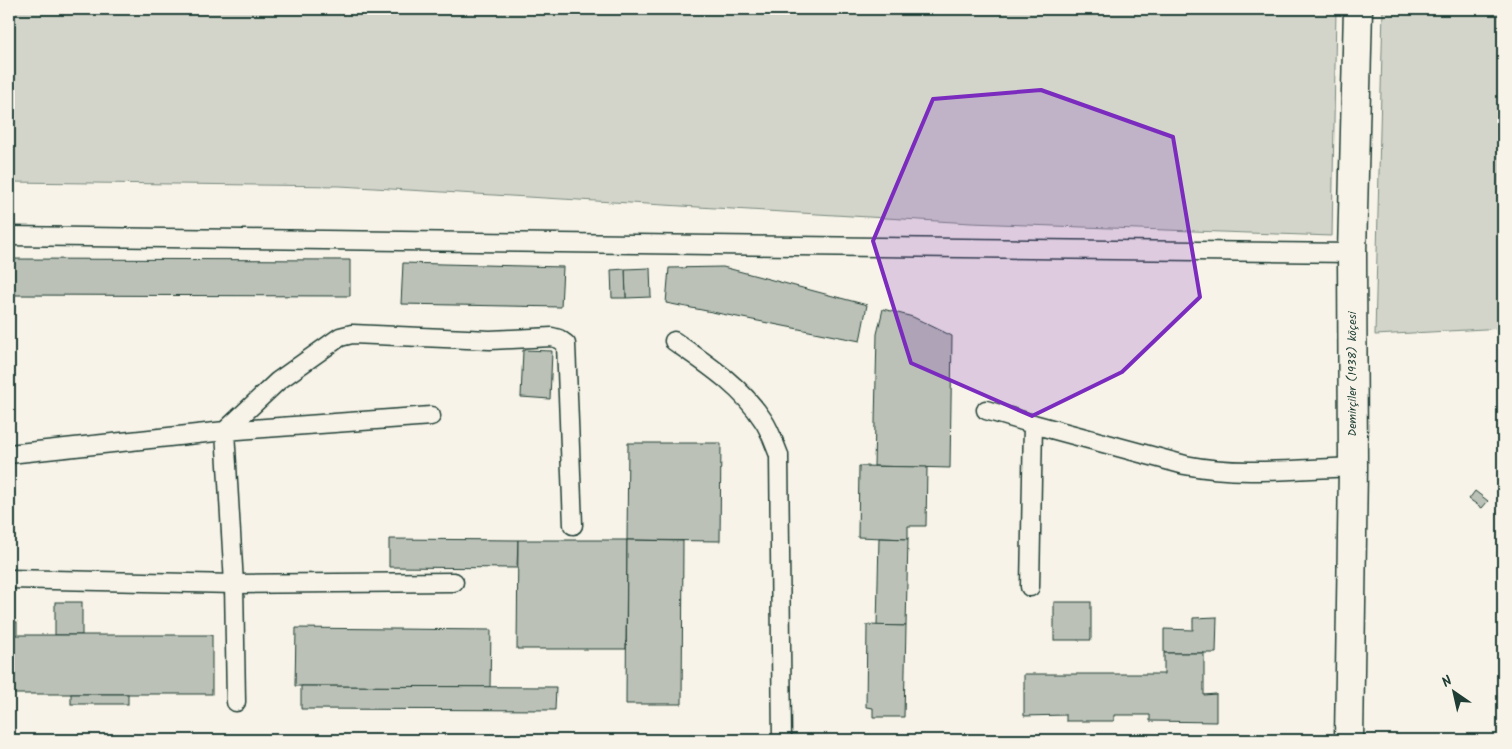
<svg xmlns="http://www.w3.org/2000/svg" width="1512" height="749" font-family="Kalam,sans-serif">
  <rect width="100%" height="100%" fill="#f7f3e8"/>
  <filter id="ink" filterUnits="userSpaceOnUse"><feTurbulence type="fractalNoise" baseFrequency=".02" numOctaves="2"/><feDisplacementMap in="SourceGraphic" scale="10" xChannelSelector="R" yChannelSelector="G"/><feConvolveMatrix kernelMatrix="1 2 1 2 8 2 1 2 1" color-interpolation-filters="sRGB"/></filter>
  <g filter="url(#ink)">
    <!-- green -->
    <g fill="#d3d5ca" stroke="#79897f">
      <path d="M 9,9 L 1336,9 L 1332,236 L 971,223 L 340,186 L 9,182 Z"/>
      <path d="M 1383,9 L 1503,9 L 1503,328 L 1375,335 Z"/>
    </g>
    <!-- building -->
    <g fill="#bbc1b6" stroke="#1f3d34">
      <path d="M 9,259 L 350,260 L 350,296 L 9,295 Z"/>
      <path d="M 403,263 L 563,267 L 561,307 L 401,304 Z"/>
      <path d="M 723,267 L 867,305 L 860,341 L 666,303 L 669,268 Z"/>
      <path d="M 650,268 L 651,297 L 626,298 L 625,269 Z"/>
      <path d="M 625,269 L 626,298 L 612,298 L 611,270 Z"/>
      <path d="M 883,309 L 913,317 L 952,336 L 950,468 L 874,466 L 877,334 Z"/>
      <path d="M 523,350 L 552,351 L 550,399 L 521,397 Z"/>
      <path d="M 628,443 L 721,443 L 720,541 L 627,540 Z"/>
      <path d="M 859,466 L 927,467 L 926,526 L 908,526 L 908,539 L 858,537 Z"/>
      <path d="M 1475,491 L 1488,501 L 1482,508 L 1469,499 Z"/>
      <path d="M 879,538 L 908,539 L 906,626 L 877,626 Z"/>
      <path d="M 389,539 L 518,540 L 517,568 L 389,567 Z"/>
      <path d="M 518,540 L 627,540 L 626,649 L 517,649 Z"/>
      <path d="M 627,540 L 683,541 L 682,704 L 626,704 Z"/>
      <rect x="55" y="602" width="27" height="33"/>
      <rect x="1054" y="602" width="37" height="38"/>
      <path d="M 1217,617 L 1216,653 L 1164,653 L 1164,629 L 1193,630 L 1193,618 Z"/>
      <rect x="9" y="622" width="8" height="13"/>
      <path d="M 867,625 L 906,626 L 904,717 L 873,717 L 873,708 L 866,707 Z"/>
      <path d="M 296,628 L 491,630 L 490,687 L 295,686 Z"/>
      <rect x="9" y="635" width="203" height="59"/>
      <path d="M 1164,653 L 1204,653 L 1204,695 L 1216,694 L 1216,722 L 1150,721 L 1150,715 L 1114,715 L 1114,721 L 1066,721 L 1066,715 L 1024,716 L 1024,674 L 1164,674 Z"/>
      <path d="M 301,686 L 556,687 L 555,710 L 301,709 Z"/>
      <rect x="71" y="694" width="57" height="10"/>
    </g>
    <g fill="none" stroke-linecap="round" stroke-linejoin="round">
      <defs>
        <g id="lane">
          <path d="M 9,236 L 1352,253"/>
          <path d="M 674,341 C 707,364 741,386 763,420 C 770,430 774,443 779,455 L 782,740"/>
          <path d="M 986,410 L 1033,424 L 1185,465 C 1240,476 1297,469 1353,467"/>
          <path d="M 9,454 L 225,431 L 278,381 L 340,337 L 352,334 L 490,340 L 552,337 L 559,339 L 566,344 L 573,525"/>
          <path d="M 9,579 L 234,584 L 454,582"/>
          <path d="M 1030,587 L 1033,424"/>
          <path d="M 236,702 L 234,584 L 225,431 L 431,416"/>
        </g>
        <path id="street" d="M 1349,740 L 1353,467 L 1352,253 L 1358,9"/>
      </defs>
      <!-- lane casing -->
      <use href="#lane" stroke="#1f3d34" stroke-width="21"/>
      <!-- street casing -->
      <use href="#street" stroke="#1f3d34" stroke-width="31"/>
      <!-- lane -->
      <use href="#lane" stroke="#f7f3e8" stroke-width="18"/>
      <!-- street -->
      <use href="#street" stroke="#f7f3e8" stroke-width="28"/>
    </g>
  </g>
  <!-- marked area -->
  <path fill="#7b2cbf" fill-opacity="0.2" stroke="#7b2cbf" stroke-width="4" stroke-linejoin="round" d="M 1041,90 L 1173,137 L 1200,297 L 1122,372 L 1032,416 L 911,363 L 873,241 L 933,99 Z"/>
  <g text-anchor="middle" stroke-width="4.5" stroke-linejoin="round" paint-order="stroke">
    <!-- street labels -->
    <g font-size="12" fill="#1f3d34" stroke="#f7f3e8">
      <text transform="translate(1352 374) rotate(-90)" y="4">Demirçiler (1938) köçesi</text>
    </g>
  </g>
  <!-- margin -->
  <rect width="1512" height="749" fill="none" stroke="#f7f3e8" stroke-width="30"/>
  <rect x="15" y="15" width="1482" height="719" fill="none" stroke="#1f3d34" stroke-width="2" filter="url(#ink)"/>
  <!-- north arrow -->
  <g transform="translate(1454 692) rotate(326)" stroke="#f7f3e8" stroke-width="4" paint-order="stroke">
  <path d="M0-4L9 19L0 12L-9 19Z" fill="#1f3d34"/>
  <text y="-8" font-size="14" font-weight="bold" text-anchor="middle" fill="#1f3d34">N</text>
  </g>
</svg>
